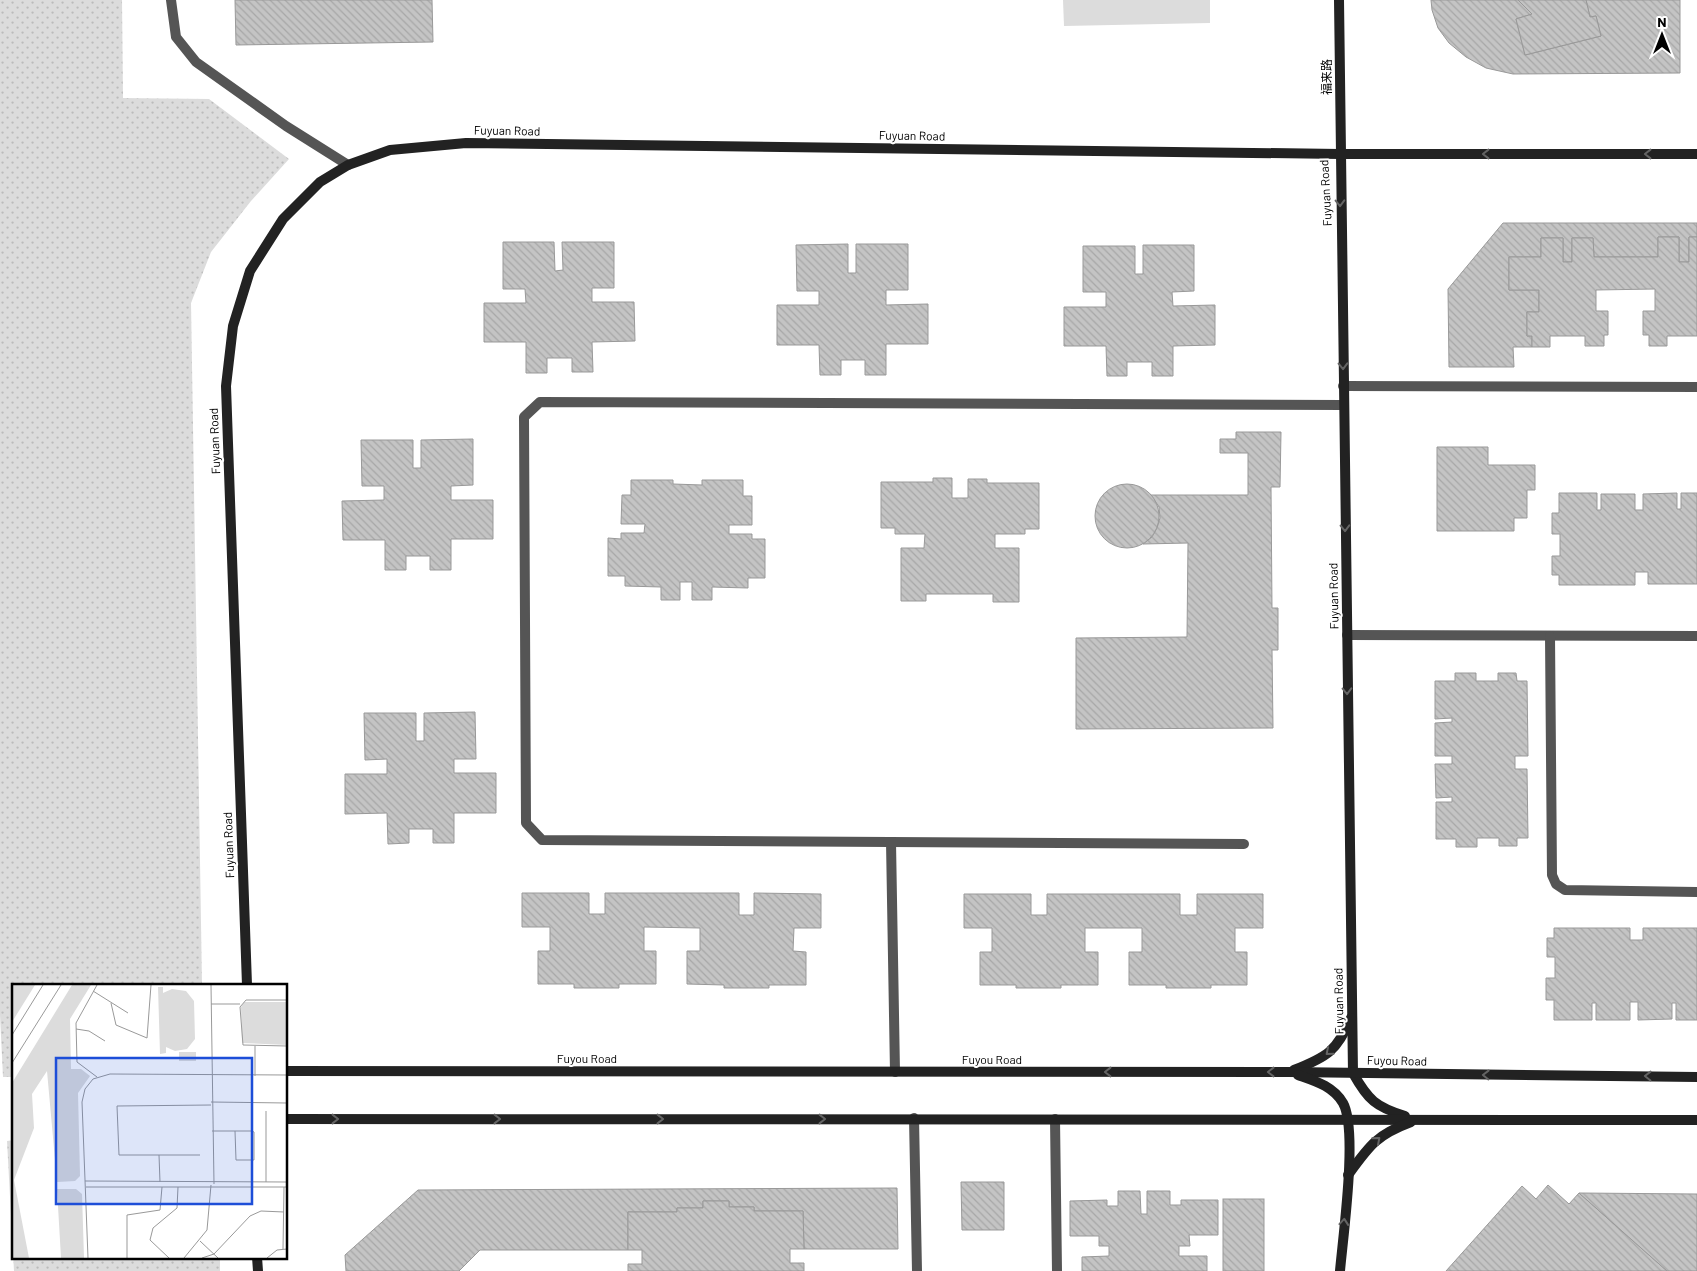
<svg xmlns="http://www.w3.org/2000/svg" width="1697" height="1271" font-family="Barlow,'Noto Sans SC',sans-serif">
  <defs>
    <pattern id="grass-dots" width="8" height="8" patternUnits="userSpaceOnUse" patternTransform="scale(1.25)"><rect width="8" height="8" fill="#dcdcdc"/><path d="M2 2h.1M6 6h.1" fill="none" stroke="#bbb" stroke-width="1.8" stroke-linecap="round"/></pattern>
    <pattern id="building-back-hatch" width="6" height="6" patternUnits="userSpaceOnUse" patternTransform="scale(1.25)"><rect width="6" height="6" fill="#c4c4c4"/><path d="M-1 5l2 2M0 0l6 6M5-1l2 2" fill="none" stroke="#a7a7a7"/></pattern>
  </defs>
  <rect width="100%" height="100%" fill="#fff"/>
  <!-- grass -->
  <g fill="url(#grass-dots)">
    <path d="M 0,0 L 122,0 L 123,98 L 209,99 L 289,159 L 251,201 L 211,252 L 191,303 L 202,985 L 14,985 L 14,1077 L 3,1077 L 0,1015 Z"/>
    <path d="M 14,1140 L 14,1257 L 220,1257 L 220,1271 L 14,1271 L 7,1141 Z"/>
  </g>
  <!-- pitch -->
  <path fill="#dcdcdc" d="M 1063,0 L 1210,0 L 1210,23 L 1064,26 Z"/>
  <!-- building -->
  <g fill="url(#building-back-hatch)" stroke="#999">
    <path d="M 235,0 L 432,0 L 433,42 L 236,45 Z"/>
    <path d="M 1431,0 L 1518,0 L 1532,14 L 1516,19 L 1525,55 L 1601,36 L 1596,16 L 1590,17 L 1586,0 L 1680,0 L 1680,73 L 1513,74 L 1486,68 L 1466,57 L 1449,43 L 1438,28 L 1432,10 Z"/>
    <path d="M 1518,0 L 1586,0 L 1590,17 L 1596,16 L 1601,36 L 1525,55 L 1516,19 L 1532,14 Z"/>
    <path d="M 1503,223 L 1697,223 L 1697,237 L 1689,237 L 1689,262 L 1679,262 L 1679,237 L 1658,237 L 1658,257 L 1594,257 L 1593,238 L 1572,238 L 1572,262 L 1563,262 L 1563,238 L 1541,238 L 1541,257 L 1509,257 L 1509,290 L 1539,290 L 1539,312 L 1527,312 L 1527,336 L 1532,336 L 1532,347 L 1513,347 L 1514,367 L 1449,367 L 1448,289 Z"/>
    <path d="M 1658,237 L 1679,237 L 1679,262 L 1689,262 L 1689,237 L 1697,237 L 1697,336 L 1667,336 L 1667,346 L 1649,346 L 1649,335 L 1643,335 L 1643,311 L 1655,311 L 1655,289 L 1596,290 L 1596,311 L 1608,311 L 1608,335 L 1604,335 L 1604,346 L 1585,346 L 1585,336 L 1550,336 L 1550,347 L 1532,347 L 1532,336 L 1527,336 L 1527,312 L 1539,312 L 1539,290 L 1509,290 L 1509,257 L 1541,257 L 1541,238 L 1563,238 L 1563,262 L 1572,262 L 1572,238 L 1593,238 L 1594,257 L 1658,257 Z"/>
    <path d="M 503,242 L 554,242 L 555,271 L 563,270 L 562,242 L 614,242 L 614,288 L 592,288 L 592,302 L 634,302 L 635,341 L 592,342 L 593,372 L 572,372 L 572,358 L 547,358 L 547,373 L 526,373 L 526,342 L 484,342 L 484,303 L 526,303 L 525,289 L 503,289 Z"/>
    <path d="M 848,244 L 848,273 L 856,273 L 856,244 L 908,244 L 908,290 L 886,290 L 886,305 L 928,304 L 928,344 L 886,344 L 886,375 L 865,375 L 865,360 L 841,360 L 841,375 L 820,375 L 819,345 L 777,345 L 777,305 L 819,305 L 819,291 L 797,291 L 796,245 Z"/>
    <path d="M 1143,245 L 1194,245 L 1194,291 L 1172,292 L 1173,306 L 1215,305 L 1215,345 L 1173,346 L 1173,376 L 1152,376 L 1152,362 L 1127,362 L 1127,376 L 1107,376 L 1106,346 L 1064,346 L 1064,307 L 1106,307 L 1106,292 L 1083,292 L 1083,246 L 1135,246 L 1135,274 L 1143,274 Z"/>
    <path d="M 1236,432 L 1281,432 L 1280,487 L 1271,487 L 1272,608 L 1278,608 L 1278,650 L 1272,650 L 1273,728 L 1076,729 L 1076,638 L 1187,637 L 1188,543 L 1143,544 L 1152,537 L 1157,528 L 1160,518 L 1159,507 L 1151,495 L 1248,495 L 1248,453 L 1220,453 L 1220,439 L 1236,439 Z"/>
    <path d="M 473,439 L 473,485 L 451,486 L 451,500 L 493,500 L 493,539 L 451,539 L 451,570 L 430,570 L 430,556 L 406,556 L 406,570 L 385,570 L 385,540 L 343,540 L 342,501 L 384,500 L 384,486 L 362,486 L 361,440 L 413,440 L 413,468 L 421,468 L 421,440 Z"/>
    <path d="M 1437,447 L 1488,447 L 1488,465 L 1535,465 L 1535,490 L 1527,490 L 1527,518 L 1514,518 L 1514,531 L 1437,531 Z"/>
    <path d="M 933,478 L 952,478 L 952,498 L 968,498 L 968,479 L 987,479 L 987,483 L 1039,483 L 1039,529 L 1025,529 L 1025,534 L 995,534 L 995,548 L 1019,548 L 1019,602 L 993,602 L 993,594 L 926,594 L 926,601 L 901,601 L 901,548 L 924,548 L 925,534 L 895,534 L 895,528 L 881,528 L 881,482 L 933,482 Z"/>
    <path d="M 631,480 L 673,480 L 673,484 L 702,485 L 702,480 L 743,480 L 743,496 L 752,496 L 752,525 L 729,525 L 729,534 L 752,534 L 752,539 L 765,539 L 765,578 L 748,578 L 748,588 L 712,587 L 712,600 L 692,600 L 692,582 L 680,582 L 680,600 L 661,600 L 661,587 L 625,586 L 625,576 L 608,576 L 608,538 L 621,539 L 621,533 L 644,533 L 645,524 L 621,524 L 622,495 L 631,495 Z"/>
    <circle cx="1127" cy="516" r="32"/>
    <path d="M 1559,493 L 1597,493 L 1597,510 L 1601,510 L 1601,494 L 1635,494 L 1635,510 L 1643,510 L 1643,494 L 1677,493 L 1677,509 L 1681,509 L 1681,493 L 1697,493 L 1697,584 L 1648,584 L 1648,572 L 1635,572 L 1635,585 L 1559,585 L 1559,575 L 1552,575 L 1552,556 L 1560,556 L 1560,534 L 1552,534 L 1552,513 L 1559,513 Z"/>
    <path d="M 1455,673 L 1476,673 L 1476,681 L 1498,681 L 1498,673 L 1516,673 L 1517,681 L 1527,681 L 1528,756 L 1515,756 L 1515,769 L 1527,769 L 1528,838 L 1517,838 L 1517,846 L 1499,846 L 1499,838 L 1477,838 L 1477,847 L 1456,847 L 1456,839 L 1436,839 L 1436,802 L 1452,802 L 1452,797 L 1436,798 L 1435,764 L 1452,764 L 1452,756 L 1435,756 L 1435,723 L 1452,722 L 1452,718 L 1435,719 L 1435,681 L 1455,681 Z"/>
    <path d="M 475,712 L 476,759 L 454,759 L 454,773 L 496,773 L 496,813 L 454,813 L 454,843 L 433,843 L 433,829 L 409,829 L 409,843 L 388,844 L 387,813 L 345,814 L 345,774 L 387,774 L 387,759 L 365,760 L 364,713 L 416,713 L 416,741 L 424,741 L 424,713 Z"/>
    <path d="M 522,893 L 589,893 L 589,914 L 605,914 L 605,893 L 739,893 L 739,915 L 754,915 L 754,893 L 821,894 L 821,928 L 794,928 L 793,951 L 806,952 L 806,985 L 769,985 L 769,988 L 724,988 L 724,985 L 687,984 L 687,951 L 700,951 L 700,928 L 644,927 L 644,951 L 656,951 L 656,984 L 619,984 L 619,988 L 574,988 L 574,984 L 538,984 L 538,951 L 550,951 L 550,927 L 522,927 Z"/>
    <path d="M 964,894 L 1031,894 L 1031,915 L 1047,915 L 1047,894 L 1180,894 L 1180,915 L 1197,915 L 1197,894 L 1263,894 L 1263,928 L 1235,928 L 1235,952 L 1247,952 L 1247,985 L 1211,985 L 1211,988 L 1166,988 L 1166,985 L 1129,985 L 1129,952 L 1142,952 L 1142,928 L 1085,928 L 1085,952 L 1098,952 L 1098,985 L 1061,985 L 1061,988 L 1016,988 L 1016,985 L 980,985 L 980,952 L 992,952 L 992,928 L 964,928 Z"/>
    <path d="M 1554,928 L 1630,928 L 1630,940 L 1643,940 L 1643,928 L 1697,928 L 1697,1020 L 1676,1020 L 1676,1003 L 1672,1003 L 1672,1019 L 1638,1020 L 1638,1002 L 1630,1002 L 1630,1020 L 1596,1020 L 1596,1003 L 1592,1003 L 1592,1020 L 1554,1020 L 1554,1000 L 1546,1000 L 1546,978 L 1555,978 L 1555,957 L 1547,957 L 1547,938 L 1554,938 Z"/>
    <path d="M 961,1182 L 1004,1182 L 1004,1230 L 962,1230 Z"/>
    <path d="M 1548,1185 L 1569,1204 L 1579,1193 L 1667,1271 L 1446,1271 L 1522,1186 L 1536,1199 Z"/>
    <path d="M 897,1188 L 898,1249 L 804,1249 L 803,1211 L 754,1211 L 754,1207 L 729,1207 L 729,1201 L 703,1201 L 703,1208 L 677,1208 L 677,1212 L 628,1212 L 628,1250 L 480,1250 L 459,1271 L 346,1271 L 345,1255 L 418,1190 Z"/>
    <path d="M 1118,1191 L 1140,1191 L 1141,1214 L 1147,1214 L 1147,1191 L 1170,1191 L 1170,1205 L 1181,1205 L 1181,1200 L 1218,1200 L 1218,1235 L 1189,1235 L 1190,1246 L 1179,1246 L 1179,1256 L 1207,1256 L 1207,1271 L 1082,1271 L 1082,1257 L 1109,1256 L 1109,1246 L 1099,1246 L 1099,1236 L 1070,1236 L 1070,1201 L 1107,1200 L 1107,1206 L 1118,1206 Z"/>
    <path d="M 1579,1193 L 1697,1194 L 1697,1271 L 1667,1271 Z"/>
    <rect x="1223" y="1199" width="41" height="72"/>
    <path d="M 703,1201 L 729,1201 L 729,1207 L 754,1207 L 754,1211 L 803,1211 L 804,1249 L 790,1249 L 790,1263 L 804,1263 L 804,1271 L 628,1271 L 628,1264 L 642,1264 L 642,1250 L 628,1250 L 628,1212 L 677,1212 L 677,1208 L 703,1208 Z"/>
  </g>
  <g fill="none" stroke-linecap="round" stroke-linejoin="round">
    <!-- lane -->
    <g stroke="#555" stroke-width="10">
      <path d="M 1343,386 L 1697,387"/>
      <path d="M 1347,635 L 1697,636"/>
      <path d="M 1550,636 L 1552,875 L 1556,884 L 1565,890 L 1697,892"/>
      <path d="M 891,842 L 895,1072"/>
      <path d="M 1244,844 L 542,840 L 526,823 L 524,417 L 540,402 L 1343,405"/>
      <path d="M 914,1118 L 917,1271"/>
      <path d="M 1055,1119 L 1057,1271"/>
    </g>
    <!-- street -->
    <path stroke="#555" stroke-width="10" d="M 171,0 L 176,37 L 196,62 L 286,126 L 348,165"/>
    <!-- secondary -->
    <g stroke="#222" stroke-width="10">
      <path d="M 1339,0 L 1353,1073 C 1368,1100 1376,1107 1405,1116"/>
      <path d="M 247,985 L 226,386 L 233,326 L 250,271 L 283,219 L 320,182 L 348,165 L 390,150 L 466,143 L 1340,154 L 1697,154"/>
      <path d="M 1294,1070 C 1327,1057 1337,1051 1351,1018"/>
      <path d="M 286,1071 L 1289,1072 L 1697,1077"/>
      <path d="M 1298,1075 C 1315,1081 1333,1086 1343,1103 C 1358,1130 1343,1236 1340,1271"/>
      <path d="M 286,1119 L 1697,1120"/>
      <path d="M 1348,1175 C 1369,1146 1376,1135 1411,1122"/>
      <path d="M 257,1257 L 258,1271"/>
    </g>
  </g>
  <!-- one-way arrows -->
  <defs><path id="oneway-chevron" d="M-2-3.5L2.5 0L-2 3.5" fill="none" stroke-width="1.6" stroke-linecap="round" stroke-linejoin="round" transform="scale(1.25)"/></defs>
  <g stroke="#646464">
    <use href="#oneway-chevron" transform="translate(1486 154) rotate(180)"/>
    <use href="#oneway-chevron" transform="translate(1648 154) rotate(180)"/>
    <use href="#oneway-chevron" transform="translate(1340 203) rotate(89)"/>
    <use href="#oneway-chevron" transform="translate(1343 366) rotate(89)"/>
    <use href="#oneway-chevron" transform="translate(1345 528) rotate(89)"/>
    <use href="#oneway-chevron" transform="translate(1347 691) rotate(89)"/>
    <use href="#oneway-chevron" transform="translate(1329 1052) rotate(139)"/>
    <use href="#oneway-chevron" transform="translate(1108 1072) rotate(-180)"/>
    <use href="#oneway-chevron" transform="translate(1271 1072) rotate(-180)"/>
    <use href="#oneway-chevron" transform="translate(1486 1075) rotate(-179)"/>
    <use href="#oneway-chevron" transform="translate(1648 1076) rotate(-179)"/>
    <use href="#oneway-chevron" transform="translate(335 1119)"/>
    <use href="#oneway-chevron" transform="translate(497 1119)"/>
    <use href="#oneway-chevron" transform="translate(660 1119)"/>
    <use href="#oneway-chevron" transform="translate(822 1119)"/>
    <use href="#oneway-chevron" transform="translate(1377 1140) rotate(-41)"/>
    <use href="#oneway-chevron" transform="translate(1344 1222) rotate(-85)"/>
  </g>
  <g text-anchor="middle" stroke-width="4" stroke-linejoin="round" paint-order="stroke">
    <!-- street labels -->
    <g font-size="12" fill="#000" stroke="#fff">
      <text transform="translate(1327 77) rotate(-90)" y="4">福来路</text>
      <text transform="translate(507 131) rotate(1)" y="4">Fuyuan Road</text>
      <text transform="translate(912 136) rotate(1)" y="4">Fuyuan Road</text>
      <text transform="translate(1326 193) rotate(-93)" y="4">Fuyuan Road</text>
      <text transform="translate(215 441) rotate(-92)" y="4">Fuyuan Road</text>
      <text transform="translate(1334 596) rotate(-91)" y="4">Fuyuan Road</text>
      <text transform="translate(229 845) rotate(-92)" y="4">Fuyuan Road</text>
      <text transform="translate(1339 1001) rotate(-91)" y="4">Fuyuan Road</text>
      <text x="587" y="1063">Fuyou Road</text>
      <text x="992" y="1064">Fuyou Road</text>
      <text transform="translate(1397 1061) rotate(1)" y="4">Fuyou Road</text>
    </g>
  </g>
  <!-- overview -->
  <g transform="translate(12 984)">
    <rect width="275" height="275" fill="#fff"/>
    <path d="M 0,1 L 23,1 L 0,38 ZM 60,1 L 79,1 L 58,35 L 59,85 L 69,85 L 78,92 L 66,109 L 68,192 L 63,197 L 45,198 L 35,87 L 20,110 L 22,144 L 2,196 L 17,274 L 0,274 L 0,99 ZM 45,205 L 64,205 L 70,210 L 72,274 L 49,274 Z" fill="#dcdcdc"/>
    <path d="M 232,18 L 275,18 L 275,61 L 230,59 L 229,23 Z" fill="#dcdcdc"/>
    <path d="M 146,3 L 151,3 L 151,9 L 160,5 L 174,7 L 182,17 L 183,55 L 175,65 L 163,67 L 154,63 L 154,69 L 148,70 ZM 167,68 L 184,68 L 184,77 L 167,77 Z" fill="#dcdcdc"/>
    <path fill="none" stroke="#999" stroke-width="1" d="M 199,1 L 202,200M 81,7 L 116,29M 275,16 L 234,16 L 228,23 L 231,61 L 275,62M 99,19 L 104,41 L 135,54 L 139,1M 199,20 L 228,20M 64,45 L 77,47 L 93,57M 0,51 L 31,1M 243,62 L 243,92M 0,79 L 49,1M 85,93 L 65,78 L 64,39 L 85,1M 199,118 L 275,119M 254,127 L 254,198M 200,147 L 240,147 L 242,148 L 242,176 L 224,176 L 223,147M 147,171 L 148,198M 188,171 L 107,171 L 105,122 L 199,121M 73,197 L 275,198M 74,203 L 275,203M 188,257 L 206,274M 271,265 L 272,203M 76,274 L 70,118 L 73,105 L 81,95 L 98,90 L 275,91M 115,274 L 115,231 L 148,226 L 150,203M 157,274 L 138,256 L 141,244 L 165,224 L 166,203M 172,274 L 195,246 L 199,201M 190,274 L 202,270 L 238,232 L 249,227 L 272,228M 255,274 L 265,266 L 275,265"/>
    <path fill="#1d4ed8" fill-opacity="0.15" stroke="#1d4ed8" stroke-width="2.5" d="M 44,74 L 240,74 L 240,220 L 44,220 Z"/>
    <rect width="275" height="275" fill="none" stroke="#000" stroke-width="2.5"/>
  </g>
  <!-- north arrow -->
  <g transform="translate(1662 35)" stroke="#ffffff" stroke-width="4" paint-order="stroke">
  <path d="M0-4L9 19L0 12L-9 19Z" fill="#000000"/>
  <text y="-8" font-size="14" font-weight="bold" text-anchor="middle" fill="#000000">N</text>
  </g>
</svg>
